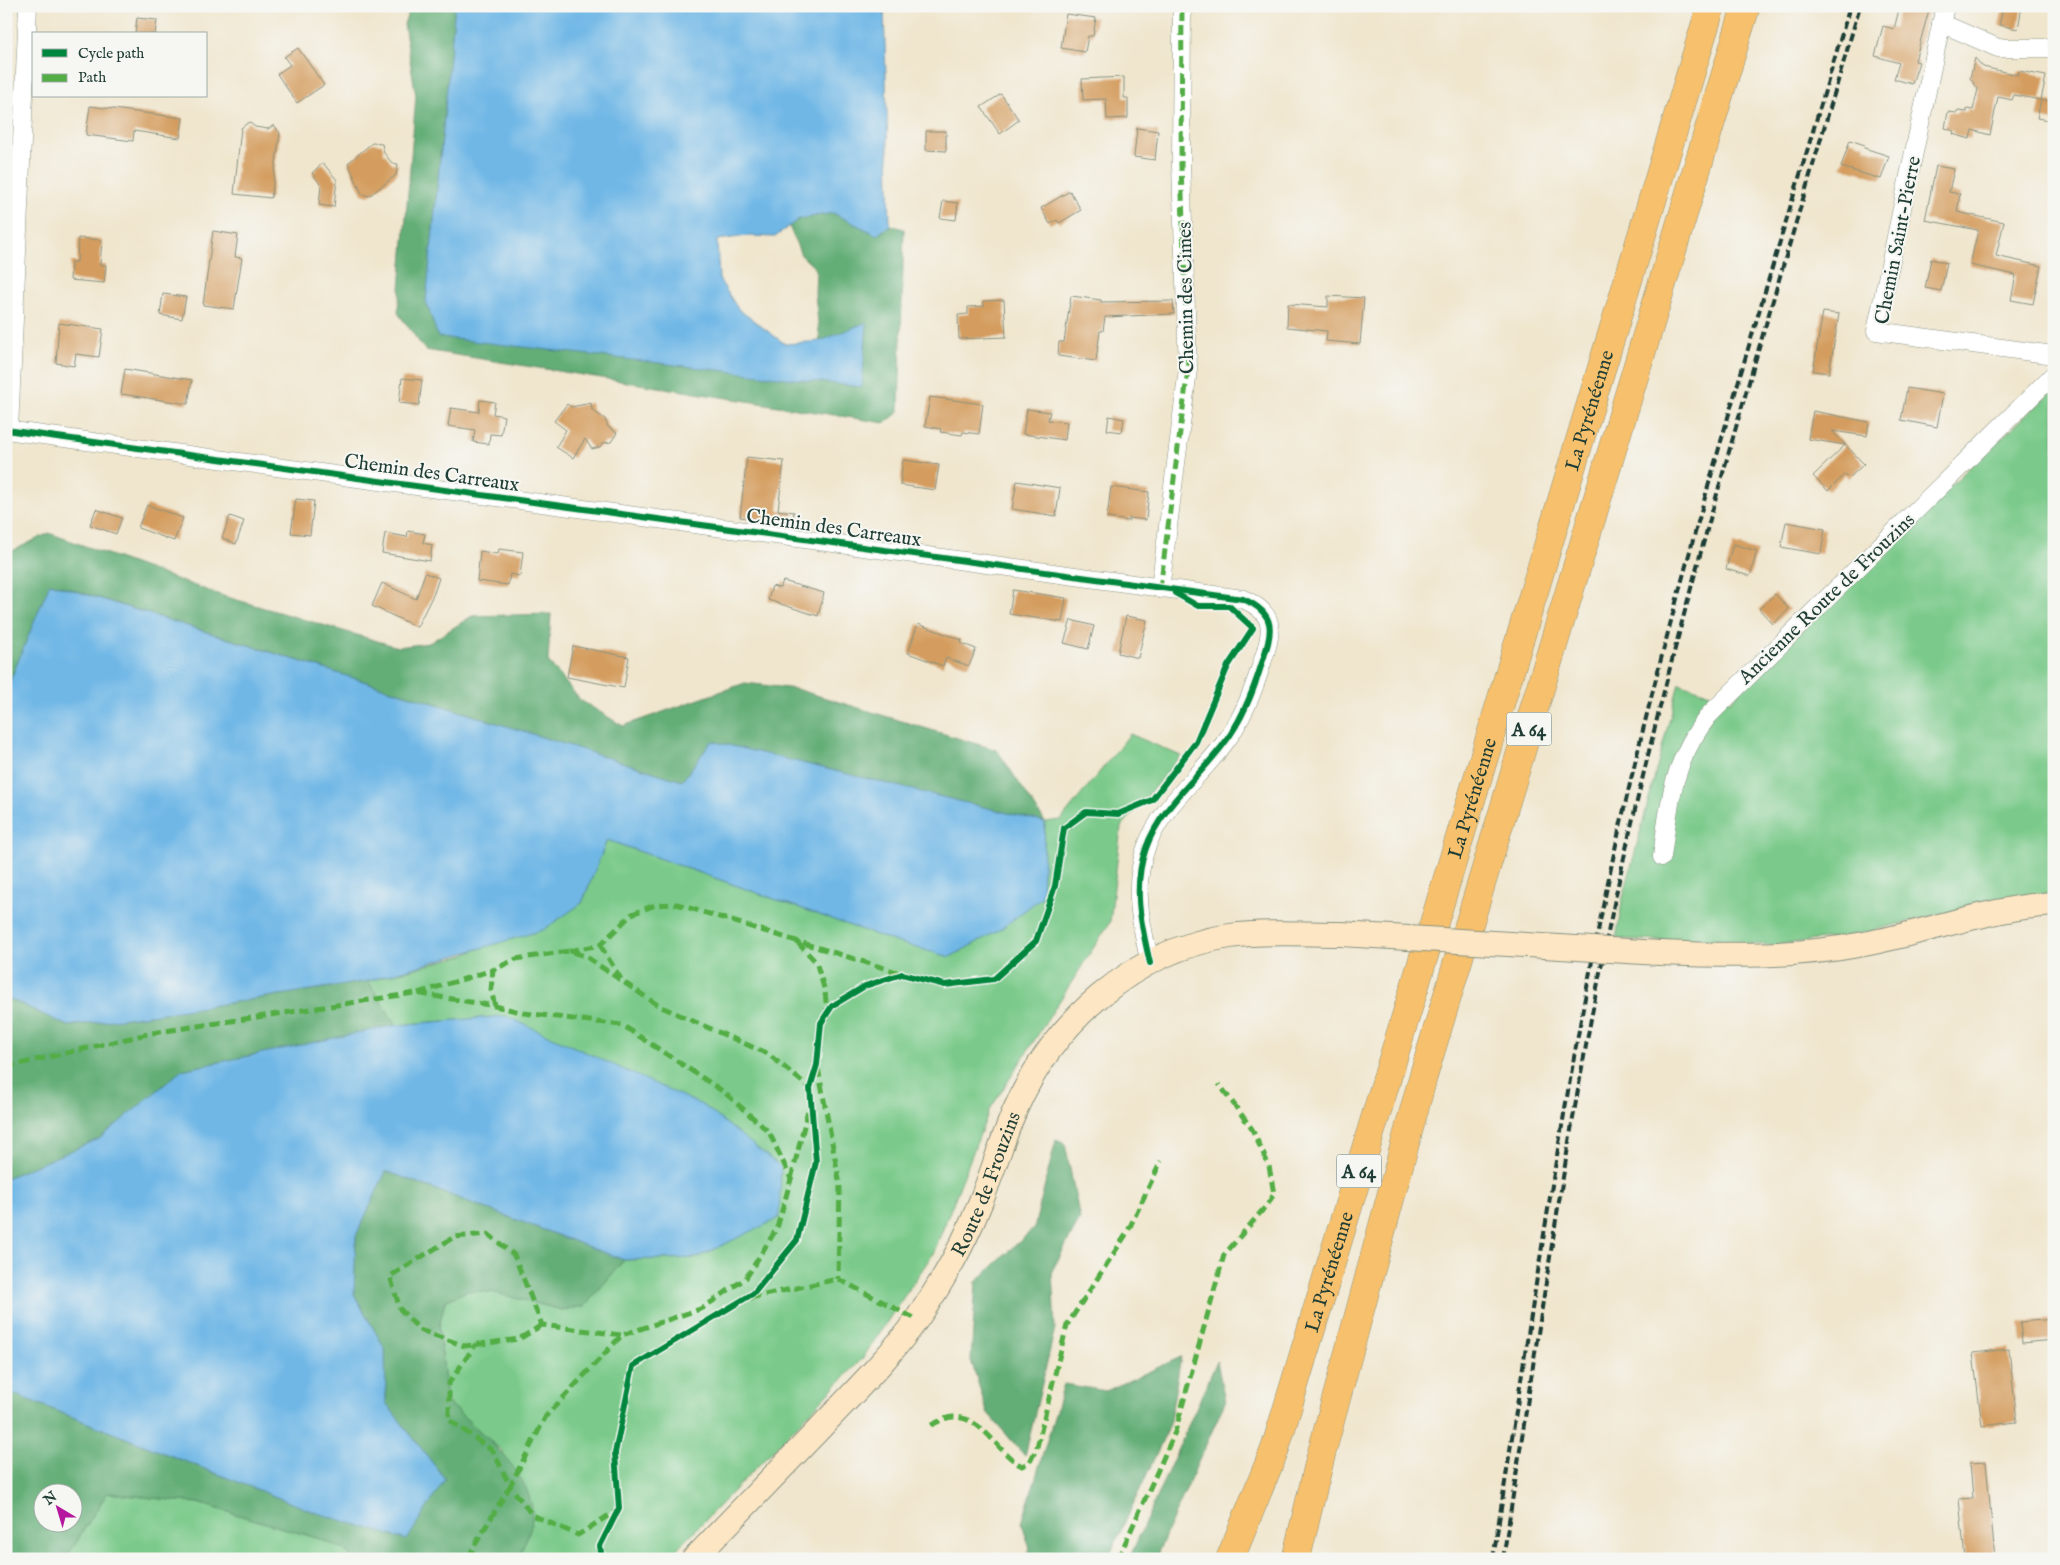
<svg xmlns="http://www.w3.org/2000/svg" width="2060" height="1565" font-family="'IM FELL English',serif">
  <rect width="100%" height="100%" fill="#f6f6f2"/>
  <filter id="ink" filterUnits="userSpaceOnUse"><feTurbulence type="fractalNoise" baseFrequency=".02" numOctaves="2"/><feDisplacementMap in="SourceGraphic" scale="10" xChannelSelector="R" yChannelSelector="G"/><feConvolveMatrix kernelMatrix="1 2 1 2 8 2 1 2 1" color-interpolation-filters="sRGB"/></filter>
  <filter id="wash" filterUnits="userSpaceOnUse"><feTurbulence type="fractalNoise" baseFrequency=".0096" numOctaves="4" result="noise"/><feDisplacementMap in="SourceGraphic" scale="20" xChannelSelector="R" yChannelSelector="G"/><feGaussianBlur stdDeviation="1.12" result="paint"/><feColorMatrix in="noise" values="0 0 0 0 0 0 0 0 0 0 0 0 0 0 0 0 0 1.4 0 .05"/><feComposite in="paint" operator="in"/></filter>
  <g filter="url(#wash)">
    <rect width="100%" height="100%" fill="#f0e6ce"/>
    <!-- green -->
    <g fill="#7bca8b" stroke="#4d8460">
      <path d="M 2054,390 L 2054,894 L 2007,898 L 1849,936 L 1776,945 L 1616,939 L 1622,902 L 1679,683 L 1730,701 L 1977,460 Z"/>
      <path d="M 1130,734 L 1181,756 L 1121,827 L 1110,922 L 989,1111 L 934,1252 L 862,1359 L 667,1559 L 518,1559 L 532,1519 L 502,1451 L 447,1402 L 439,1327 L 445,1301 L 467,1291 L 492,1292 L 562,1310 L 585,1306 L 624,1260 L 696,1258 L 507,1016 L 396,1025 L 368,981 L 464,955 L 582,903 L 607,840 L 899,943 L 1042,897 L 1045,822 L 1061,820 Z"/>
      <path d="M 107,1493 L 198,1503 L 320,1539 L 343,1549 L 354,1559 L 43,1559 L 68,1555 Z"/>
    </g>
    <!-- forest -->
    <g fill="#64ae77" stroke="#427656" fill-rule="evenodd">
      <path d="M 411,6 L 455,6 L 426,301 L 861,387 L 867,323 L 820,341 L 815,294 L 816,269 L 801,255 L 789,226 L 799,219 L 833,213 L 877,235 L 890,225 L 904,229 L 899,412 L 885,423 L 425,350 L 398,313 L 416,96 L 404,24 Z"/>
      <path d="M 49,533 L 220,595 L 398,647 L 429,643 L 472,616 L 551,614 L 548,661 L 580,700 L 623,726 L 745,683 L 796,689 L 997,750 L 1045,822 L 712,741 L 682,781 L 51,583 L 6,691 L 6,554 Z"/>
      <path d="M 368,981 L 396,1025 L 182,1070 L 99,1139 L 6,1178 L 6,997 L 68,1026 L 172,1012 Z"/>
      <path d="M 1056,1140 L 1065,1144 L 1080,1219 L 1052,1271 L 1055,1328 L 1025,1456 L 987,1412 L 971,1360 L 976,1282 L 1034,1228 Z"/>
      <path d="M 386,1171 L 624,1260 L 585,1306 L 562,1310 L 492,1292 L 467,1291 L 445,1301 L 439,1327 L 447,1402 C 477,1429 536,1474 532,1519 C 531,1531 523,1547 518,1559 L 354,1559 L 343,1549 L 320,1539 L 198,1503 L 107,1493 L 68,1555 L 43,1559 L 6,1559 L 6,1391 L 317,1513 L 445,1479 L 386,1403 L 385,1349 L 354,1294 L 356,1236 ZM 42,1492 L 72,1492 L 72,1522 L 42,1522 Z"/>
      <path d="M 1181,1357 L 1169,1426 L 1108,1559 L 1024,1559 L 1030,1549 L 1022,1523 L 1064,1384 L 1106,1391 Z"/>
      <path d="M 1217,1361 L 1225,1402 L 1155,1559 L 1129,1559 Z"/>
    </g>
    <!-- water -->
    <g fill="#6fb7e6" stroke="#477a8d">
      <path d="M 455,6 L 884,6 L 890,225 L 877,235 L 833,213 L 799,219 L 775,237 L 747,236 L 717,240 L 719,279 L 738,309 L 785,344 L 820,341 L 867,322 L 862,387 L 438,337 L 426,301 Z"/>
      <path d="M 50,583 L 682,781 L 712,741 L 1045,822 L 1042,897 L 1001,929 L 950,957 L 899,943 L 607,840 L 582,903 L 543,930 L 368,981 L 172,1012 L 68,1026 L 6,997 L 6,691 Z"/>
      <path d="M 506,1016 L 704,1106 L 781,1167 L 779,1218 L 696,1258 L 624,1260 L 386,1171 L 356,1236 L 354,1294 L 385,1349 L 386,1403 L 445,1479 L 407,1540 L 317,1513 L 6,1391 L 6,1178 L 99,1139 L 182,1070 L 396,1025 Z"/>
    </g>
    <g id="blocks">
      <!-- building -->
      <g fill="#d49d5e">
        <path d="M 1900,6 L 1930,6 L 1915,61 L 1919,62 L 1912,84 L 1894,79 L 1899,63 L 1875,56 L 1883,26 L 1894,29 Z"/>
        <path d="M 2004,6 L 2022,6 L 2018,29 L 1999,25 Z"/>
        <path d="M 1066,14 L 1096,18 L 1093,36 L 1088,36 L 1085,52 L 1061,48 Z"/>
        <path d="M 137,18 L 157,20 L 155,34 L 135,34 Z"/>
        <path d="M 298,48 L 324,85 L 297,103 L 277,74 L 290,65 L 284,57 Z"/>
        <path d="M 1975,58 L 1983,67 L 2018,75 L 2019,71 L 2046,76 L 2041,100 L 2054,102 L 2054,121 L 2037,118 L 2041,100 L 2014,95 L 2012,100 L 1998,97 L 1990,135 L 1972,130 L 1970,139 L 1953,134 L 1954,131 L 1945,128 L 1948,112 L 1957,113 L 1958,111 L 1967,112 L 1967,109 L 1973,110 L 1978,89 L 1970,78 Z"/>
        <path d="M 1124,77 L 1124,98 L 1128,98 L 1128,118 L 1107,119 L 1106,99 L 1083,100 L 1082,79 Z"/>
        <path d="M 1001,94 L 1019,120 L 1000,134 L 981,107 Z"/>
        <path d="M 90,106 L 183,118 L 180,138 L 134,131 L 133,141 L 86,135 Z"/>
        <path d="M 249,122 L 255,127 L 268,129 L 274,125 L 280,133 L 271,198 L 234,194 L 241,128 Z"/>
        <path d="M 1137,128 L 1158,131 L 1155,160 L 1134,157 Z"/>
        <path d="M 926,131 L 946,131 L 946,151 L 926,150 Z"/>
        <path d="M 1850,140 L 1865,145 L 1864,148 L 1889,156 L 1881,179 L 1841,167 Z"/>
        <path d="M 372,143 L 382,144 L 384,153 L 392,163 L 398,164 L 396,175 L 369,196 L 362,194 L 348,163 Z"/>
        <path d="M 323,163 L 337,180 L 334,207 L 319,205 L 321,185 L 312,173 Z"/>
        <path d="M 1936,166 L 1954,169 L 1949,192 L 1960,194 L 1957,212 L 2004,222 L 1996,256 L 2041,266 L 2033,304 L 2011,300 L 2016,275 L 1970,265 L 1978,230 L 1925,220 Z"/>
        <path d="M 1070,191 L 1081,210 L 1059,223 L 1057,220 L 1050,224 L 1041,208 Z"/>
        <path d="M 943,201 L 958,203 L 956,220 L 940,218 Z"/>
        <path d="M 213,231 L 238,235 L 235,257 L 242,258 L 234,309 L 203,305 Z"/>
        <path d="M 78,238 L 102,240 L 100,265 L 106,265 L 104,283 L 70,280 L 71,262 L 77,262 Z"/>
        <path d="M 1931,259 L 1947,263 L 1941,291 L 1925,288 Z"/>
        <path d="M 163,294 L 186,297 L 182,319 L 160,315 Z"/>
        <path d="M 1071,296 L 1101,300 L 1101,302 L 1173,301 L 1174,314 L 1105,317 L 1103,331 L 1100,331 L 1096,361 L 1058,356 L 1059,342 L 1064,342 Z"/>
        <path d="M 1328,296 L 1364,298 L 1360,344 L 1326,341 L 1327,331 L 1287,327 L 1288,304 L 1328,307 Z"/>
        <path d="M 1004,300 L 1006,337 L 959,339 L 958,315 L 968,314 L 968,307 L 984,306 L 983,301 Z"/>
        <path d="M 1823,312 L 1839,314 L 1829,373 L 1813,371 Z"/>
        <path d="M 59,323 L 103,329 L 99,357 L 76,354 L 74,366 L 56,363 Z"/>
        <path d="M 125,369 L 192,380 L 188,404 L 121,394 Z"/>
        <path d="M 402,378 L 422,380 L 419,405 L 399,403 Z"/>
        <path d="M 1907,388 L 1943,394 L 1937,427 L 1901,420 Z"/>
        <path d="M 930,397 L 983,404 L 979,434 L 963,432 L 962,435 L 940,432 L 941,429 L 925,426 Z"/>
        <path d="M 480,400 L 495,402 L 493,414 L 504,416 L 501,435 L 490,434 L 489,444 L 473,442 L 475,430 L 448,426 L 451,408 L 479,412 Z"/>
        <path d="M 591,403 L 592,410 L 605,419 L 608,427 L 617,433 L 611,442 L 603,443 L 600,447 L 592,449 L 585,439 L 573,458 L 556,447 L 566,430 L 554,421 L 567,404 L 571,407 Z"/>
        <path d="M 1027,409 L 1050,412 L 1048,420 L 1067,422 L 1065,440 L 1023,434 Z"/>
        <path d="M 1813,411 L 1869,422 L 1867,436 L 1832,431 L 1864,464 L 1849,478 L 1845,474 L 1828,491 L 1813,476 L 1845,445 L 1808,439 Z"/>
        <path d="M 1109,416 L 1124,419 L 1122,432 L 1107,430 Z"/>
        <path d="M 747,457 L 784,461 L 778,510 L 794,512 L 792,525 L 740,517 Z"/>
        <path d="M 903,460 L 939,465 L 935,490 L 900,485 Z"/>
        <path d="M 1017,481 L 1060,488 L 1056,516 L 1012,509 Z"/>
        <path d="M 1111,487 L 1149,492 L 1146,520 L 1129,518 L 1129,521 L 1107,518 Z"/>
        <path d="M 296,499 L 314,501 L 310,535 L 291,533 Z"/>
        <path d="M 147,505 L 183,518 L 174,541 L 138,528 Z"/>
        <path d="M 96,509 L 122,518 L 116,534 L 90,525 Z"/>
        <path d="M 230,516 L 244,521 L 236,544 L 222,538 Z"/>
        <path d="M 1786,522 L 1825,529 L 1821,554 L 1781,547 Z"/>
        <path d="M 408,531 L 425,534 L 423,543 L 432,545 L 430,561 L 382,553 L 385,533 L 407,537 Z"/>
        <path d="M 1733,544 L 1757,551 L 1750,576 L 1726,569 Z"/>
        <path d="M 499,549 L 523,552 L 520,576 L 510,574 L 508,585 L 477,581 L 480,551 L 498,554 Z"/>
        <path d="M 425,573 L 439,578 L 434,593 L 417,627 L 372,606 L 382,583 L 416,599 Z"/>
        <path d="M 783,581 L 824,593 L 818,616 L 768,600 L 772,586 L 780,588 Z"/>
        <path d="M 1013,590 L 1066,598 L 1062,622 L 1009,614 Z"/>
        <path d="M 1775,594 L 1789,609 L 1773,624 L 1759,609 Z"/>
        <path d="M 1126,616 L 1147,620 L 1138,658 L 1118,653 Z"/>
        <path d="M 1071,620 L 1094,626 L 1088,649 L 1064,643 Z"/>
        <path d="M 918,624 L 962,640 L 961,643 L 976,649 L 969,666 L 946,658 L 943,666 L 908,653 Z"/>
        <path d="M 573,646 L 629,657 L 624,688 L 567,677 Z"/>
        <path d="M 2054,1319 L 2054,1340 L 2022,1343 L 2020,1322 Z"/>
        <path d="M 2009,1349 L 2017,1422 L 1982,1426 L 1973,1353 Z"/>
        <path d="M 1986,1462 L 1995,1559 L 1965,1559 L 1959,1499 L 1973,1498 L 1970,1463 Z"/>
      </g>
    </g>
  </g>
  <g filter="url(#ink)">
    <use href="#blocks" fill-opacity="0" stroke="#889281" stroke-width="1"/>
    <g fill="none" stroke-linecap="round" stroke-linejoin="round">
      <defs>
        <g id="minor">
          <path d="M 1945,6 L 1876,331 L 2054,355"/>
          <path d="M 1941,23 L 1998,48 L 2054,48"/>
          <path d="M 6,430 L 1243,599 C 1278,614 1272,632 1262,663 C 1253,692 1242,721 1223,745 C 1198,778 1160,808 1146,848 C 1132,887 1141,924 1150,963"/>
          <path d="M 9,430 L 28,6"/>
          <path d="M 1160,589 L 1188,369 L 1181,165 L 1182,6"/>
          <path d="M 1662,857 C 1669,802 1673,760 1709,715 L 2054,374"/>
        </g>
        <g id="secondary">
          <path d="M 1660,953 C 1729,956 1796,957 1864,944 C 1928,932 1989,908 2054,904"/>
          <path id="s1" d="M 694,1559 C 736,1515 779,1471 821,1427 C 854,1392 889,1358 917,1319 C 942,1283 965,1242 981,1201 C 993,1171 1002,1140 1015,1110 C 1053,1023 1133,950 1230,936 C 1267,931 1304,934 1341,934"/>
        </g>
        <g id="motorway">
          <path id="s2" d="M 1230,1559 L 1275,1449 L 1711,6"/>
          <path d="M 1296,1559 L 1321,1455 L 1423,1077 L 1746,6"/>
        </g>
      </defs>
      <!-- minor casing -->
      <use href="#minor" stroke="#889281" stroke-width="19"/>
      <!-- secondary casing -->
      <use href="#secondary" stroke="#889281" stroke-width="26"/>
      <!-- motorway casing -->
      <use href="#motorway" stroke="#889281" stroke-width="29"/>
      <!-- minor -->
      <use href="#minor" stroke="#fff" stroke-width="18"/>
      <!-- secondary -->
      <use href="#secondary" stroke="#fce6c4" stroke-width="24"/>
      <!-- motorway -->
      <use href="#motorway" stroke="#f7c06c" stroke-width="28"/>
      <!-- rail -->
      <g stroke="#1f3d34" stroke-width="4" stroke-dasharray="8 4" stroke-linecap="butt">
        <path d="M 1493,1559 C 1531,1319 1565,1078 1617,840 C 1680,559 1769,283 1850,6"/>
        <path d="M 1503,1559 C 1541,1319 1574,1077 1628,840 C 1692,559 1779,283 1860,6"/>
      </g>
      <defs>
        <path id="secondary-bridge" d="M 1341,934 L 1660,953"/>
      </defs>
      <!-- secondary-bridge casing -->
      <use href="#secondary-bridge" stroke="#889281" stroke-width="26" stroke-linecap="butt"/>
      <!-- secondary-bridge -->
      <use href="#secondary-bridge" stroke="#fce6c4" stroke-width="24"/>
      <!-- quiet -->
      <g stroke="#52ad45" stroke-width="5" stroke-dasharray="10 5" stroke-linecap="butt">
        <path d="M 1160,589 L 1188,369 L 1181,165 L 1182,6"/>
        <path d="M 797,942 L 816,962 L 825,991 L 827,1013"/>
        <path d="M 600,945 L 621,979"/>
        <path d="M 569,951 L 600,945 L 632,914 L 655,905 L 677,904 L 900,973"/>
        <path d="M 418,993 L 493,970"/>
        <path d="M 495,1006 L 491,990 L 493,970 L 516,959 L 569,951 L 585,956 L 659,1006 L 768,1054 L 810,1088 L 810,1090"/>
        <path d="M 6,1067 L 152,1033 L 415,993 L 495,1006 L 524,1013 L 622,1025 L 724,1092 L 769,1132 L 791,1179 L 777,1228 L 746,1278 L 703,1308 L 622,1335 L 546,1416 L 510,1486 L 532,1515 L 578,1535 L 617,1510"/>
        <path d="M 818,1068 L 840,1185 L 838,1279"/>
        <path d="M 791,1179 L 808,1110"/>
        <path d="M 750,1298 L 838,1279 L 916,1319"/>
        <path d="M 542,1325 L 519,1339 L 465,1346 L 420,1330 L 400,1309 L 390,1276 L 454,1237 L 488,1234 L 514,1255 L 542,1325 L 622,1335"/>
        <path d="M 931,1425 C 938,1422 946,1417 953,1417 C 984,1417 997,1453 1022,1466 L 1030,1462 L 1037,1447 L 1067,1325 L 1127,1233 L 1161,1161"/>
        <path d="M 472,1559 L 472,1550 L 510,1486 L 493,1451 L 449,1420 L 449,1383 L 476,1344"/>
        <path d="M 1118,1559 L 1175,1432 L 1224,1255 L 1267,1205 L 1274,1194 L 1269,1166 L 1252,1129 L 1219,1084"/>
      </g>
      <defs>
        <g id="cycleway">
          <path d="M 6,430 L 1243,599 C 1278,614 1272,632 1262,663 C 1253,692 1242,721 1223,745 C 1198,778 1160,808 1146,848 C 1132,887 1141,924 1150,963"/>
          <path d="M 602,1559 L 600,1546 L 619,1508 L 615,1453 L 633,1366 L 754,1293 L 797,1240 L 816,1162 L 810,1088 L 817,1065 L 821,1023 L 832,1006 L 865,986 L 902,974 L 945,985 L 994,979 L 1036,941 L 1055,886 L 1064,828 L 1086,812 L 1118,814 L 1152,800 L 1196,742 L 1228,666 L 1253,628 L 1229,606 L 1198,606 L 1175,593"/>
        </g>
      </defs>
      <!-- cycleway casing -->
      <use href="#cycleway" stroke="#f6f6f2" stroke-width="9"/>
      <!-- cycleway -->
      <use href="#cycleway" stroke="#00873e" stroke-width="6"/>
    </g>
  </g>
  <g text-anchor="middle" stroke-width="4" stroke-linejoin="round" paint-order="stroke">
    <!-- shield labels -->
    <g fill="#f6f6f2" stroke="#60746d" stroke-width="1">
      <rect x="1506.5" y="712.5" width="45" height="33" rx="4"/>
      <rect x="1336.5" y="1154.5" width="45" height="33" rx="4"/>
    </g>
    <g font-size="19" font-weight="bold" fill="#1f3d34">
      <text x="1529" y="736">A 64</text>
      <text x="1359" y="1178">A 64</text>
    </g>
    <!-- street labels -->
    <g font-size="20" fill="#1f3d34" stroke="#f6f6f2">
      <text transform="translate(1897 240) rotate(-79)" y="7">Chemin Saint-Pierre</text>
      <text transform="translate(1185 298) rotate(-91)" y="7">Chemin des Cimes</text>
      <text dy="7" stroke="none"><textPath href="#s2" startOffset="1204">La Pyrénéenne</textPath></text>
      <text transform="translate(432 472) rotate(8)" y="7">Chemin des Carreaux</text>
      <text transform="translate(834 527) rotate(8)" y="7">Chemin des Carreaux</text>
      <text transform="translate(1826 598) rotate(-44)" y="7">Ancienne Route de Frouzins</text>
      <text dy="7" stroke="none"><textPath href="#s2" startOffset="799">La Pyrénéenne</textPath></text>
      <text dy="7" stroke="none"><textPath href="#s1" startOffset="480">Route de Frouzins</textPath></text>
      <text dy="7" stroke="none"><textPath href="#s2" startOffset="304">La Pyrénéenne</textPath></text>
    </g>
  </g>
  <!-- margin -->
  <rect width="2060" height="1565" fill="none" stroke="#f6f6f2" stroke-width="25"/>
  <!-- legend -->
  <rect x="32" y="32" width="175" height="65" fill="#f6f6f2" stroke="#a0aca6"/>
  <rect x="42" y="49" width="25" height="8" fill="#00873e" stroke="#a0aca6"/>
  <text x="78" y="58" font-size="15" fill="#1f3d34">Cycle path</text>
  <rect x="42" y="74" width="25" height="8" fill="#52ad45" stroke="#a0aca6"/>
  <text x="78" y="82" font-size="15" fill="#1f3d34">Path</text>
  <!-- north arrow -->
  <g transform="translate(58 1508) rotate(322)"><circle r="24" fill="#f6f6f2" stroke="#a0aca6"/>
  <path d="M0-4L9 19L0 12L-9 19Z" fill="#b5179e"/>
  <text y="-8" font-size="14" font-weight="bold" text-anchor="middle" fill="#1f3d34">N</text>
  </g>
</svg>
